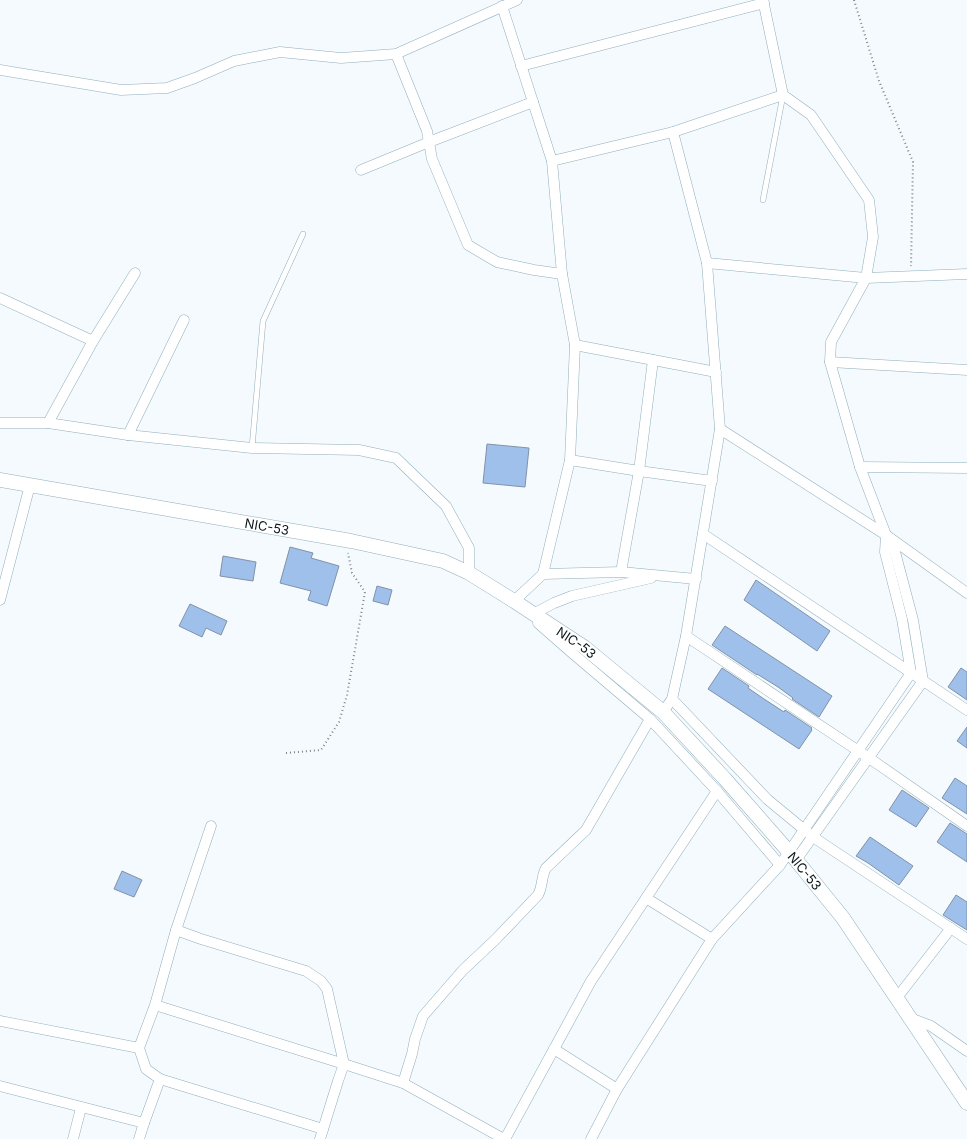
<svg xmlns="http://www.w3.org/2000/svg" width="967" height="1139" font-family="Inter,sans-serif">
  <rect width="100%" height="100%" fill="#f4fafd"/>
  <!-- building -->
  <g fill="#9fc0eb" stroke="#8192a8">
    <path d="M 487,444 L 529,448 L 525,487 L 483,483 Z"/>
    <path d="M 290,547 L 313,553 L 311,558 L 339,566 L 327,606 L 308,600 L 311,591 L 280,583 Z"/>
    <path d="M 223,556 L 256,562 L 253,581 L 220,576 Z"/>
    <path d="M 756,580 L 830,631 L 817,651 L 744,600 Z"/>
    <path d="M 377,586 L 392,590 L 388,605 L 373,601 Z"/>
    <path d="M 190,604 L 227,621 L 221,635 L 206,628 L 202,637 L 179,626 Z"/>
    <path d="M 725,626 L 832,696 L 819,717 L 792,699 L 793,698 L 778,687 L 757,674 L 757,675 L 712,645 Z"/>
    <path d="M 722,668 L 749,686 L 748,688 L 764,699 L 784,712 L 785,710 L 812,728 L 811,729 L 812,730 L 799,749 L 708,689 Z"/>
    <path d="M 961,668 L 967,672 L 967,700 L 948,687 Z"/>
    <path d="M 967,727 L 967,748 L 957,741 Z"/>
    <path d="M 955,778 L 967,786 L 967,814 L 942,798 Z"/>
    <path d="M 902,790 L 929,808 L 916,827 L 889,810 Z"/>
    <path d="M 950,823 L 967,834 L 967,862 L 937,842 Z"/>
    <path d="M 870,837 L 913,866 L 899,885 L 868,863 L 856,856 Z"/>
    <path d="M 122,871 L 142,880 L 134,897 L 114,889 Z"/>
    <path d="M 956,895 L 967,902 L 967,930 L 943,915 Z"/>
  </g>
  <g fill="none" stroke-linecap="round" stroke-linejoin="round">
    <defs>
      <g id="lane">
        <path d="M 763,200 L 783,95"/>
        <path d="M 252,448 L 263,321 L 303,234"/>
      </g>
      <g id="street">
        <path d="M 763,0 L 783,95 L 811,115 L 869,200 L 873,237 L 866,278 L 831,342 L 830,362 L 860,467 L 886,535 L 895,552 L 913,620 L 923,681 L 796,860"/>
        <path d="M 502,6 L 552,161 L 562,274 L 575,345 L 570,460 L 543,574"/>
        <path d="M 396,54 L 427,131 L 432,159 L 468,245 L 497,262 L 534,270 L 562,274"/>
        <path d="M 521,66 L 764,3"/>
        <path d="M 0,70 L 121,90 L 167,88 L 195,78 L 234,61 L 280,52 L 341,58 L 396,54 L 517,0"/>
        <path d="M 552,161 L 673,132 L 783,95"/>
        <path d="M 361,170 L 429,142 L 533,102"/>
        <path d="M 707,263 L 866,278 L 967,274"/>
        <path d="M 0,298 L 93,341"/>
        <path d="M 575,345 L 716,372"/>
        <path d="M 830,362 L 967,370"/>
        <path d="M 0,423 L 48,423 L 128,435 L 252,448 L 359,450 L 396,458 L 446,506 L 469,548 L 469,573"/>
        <path d="M 48,423 L 93,341 L 135,273"/>
        <path d="M 720,429 L 886,535 L 967,593"/>
        <path d="M 128,435 L 184,320"/>
        <path d="M 570,460 L 639,471 L 712,481"/>
        <path d="M 860,467 L 967,468"/>
        <path d="M 703,534 L 967,710"/>
        <path d="M 621,572 L 639,471 L 653,360"/>
        <path d="M 0,600 L 30,485"/>
        <path d="M 517,604 L 514,601 L 543,574 L 621,572 L 696,579"/>
        <path d="M 533,614 L 554,603 L 572,596 L 651,578"/>
        <path d="M 538,623 L 571,652 L 650,719 L 717,791 L 780,865 L 911,673 L 902,619 L 885,552 L 886,535"/>
        <path d="M 686,636 L 869,758 L 967,826"/>
        <path d="M 672,699 L 767,799 L 813,837 L 967,939"/>
        <path d="M 663,712 L 672,699 L 686,636 L 720,429 L 707,263 L 673,132"/>
        <path d="M 646,898 L 712,939"/>
        <path d="M 176,930 L 211,826"/>
        <path d="M 896,999 L 951,928"/>
        <path d="M 155,1005 L 344,1064 L 327,989 L 321,981 L 306,971 L 201,939 L 176,930 L 155,1005 L 139,1048 L 146,1069 L 160,1079 L 323,1129"/>
        <path d="M 910,1018 L 931,1026 L 967,1051"/>
        <path d="M 0,1021 L 139,1048"/>
        <path d="M 554,1049 L 617,1089"/>
        <path d="M 403,1083 L 412,1054 L 415,1039 L 423,1016 L 463,970 L 496,939 L 538,895 C 543,886 541,877 546,868 L 586,830 L 650,719"/>
        <path d="M 0,1086 L 144,1123 L 139,1139"/>
        <path d="M 144,1123 L 160,1079"/>
        <path d="M 73,1139 L 81,1108"/>
        <path d="M 320,1139 L 338,1081 L 344,1064 L 403,1083 L 504,1139"/>
        <path d="M 505,1139 L 591,981 L 717,791"/>
        <path d="M 591,1139 L 617,1089 L 712,939 L 780,865"/>
      </g>
      <g id="secondary">
        <path id="s1" d="M 0,480 L 351,541 L 443,561 L 469,573 L 514,601 L 584,647 L 663,712 L 725,779 L 796,860 L 843,918 L 967,1103"/>
      </g>
    </defs>
    <!-- lane casing -->
    <use href="#lane" stroke="#91aebd" stroke-width="6"/>
    <!-- street casing -->
    <use href="#street" stroke="#91aebd" stroke-width="11"/>
    <!-- secondary casing -->
    <use href="#secondary" stroke="#91aebd" stroke-width="15"/>
    <!-- path -->
    <g stroke="#7c8589" stroke-width="2" stroke-dasharray="1 3" stroke-linecap="butt">
      <path d="M 854,0 L 879,81 L 913,162 L 911,266"/>
      <path d="M 286,753 L 321,750 L 339,722 L 347,695 L 365,592 L 352,573 L 348,553"/>
    </g>
    <!-- lane -->
    <use href="#lane" stroke="#fff" stroke-width="5"/>
    <!-- street -->
    <use href="#street" stroke="#fff" stroke-width="10"/>
    <!-- secondary -->
    <use href="#secondary" stroke="#fff" stroke-width="14"/>
  </g>
  <g text-anchor="middle" stroke-width="4" stroke-linejoin="round" paint-order="stroke">
    <!-- street labels -->
    <g font-size="13" fill="#0b161b" stroke="#f4fafd">
      <text dy="5" stroke="none"><textPath href="#s1" startOffset="271">NIC-53</textPath></text>
      <text dy="5" stroke="none"><textPath href="#s1" startOffset="607">NIC-53</textPath></text>
      <text dy="5" stroke="none"><textPath href="#s1" startOffset="931">NIC-53</textPath></text>
    </g>
  </g>
</svg>
